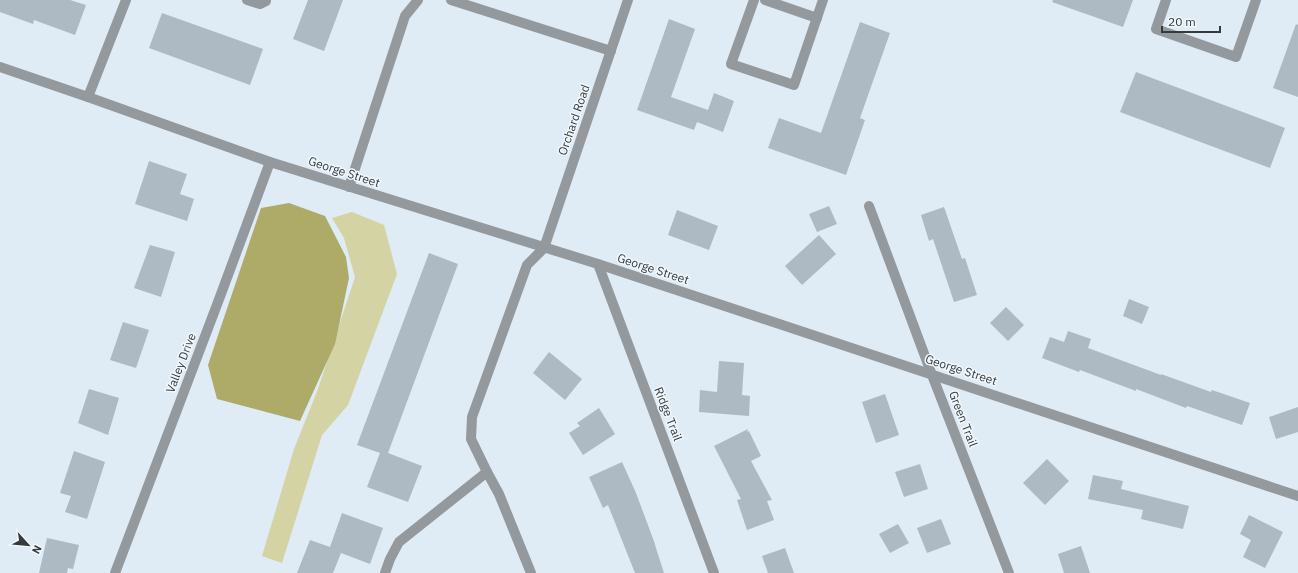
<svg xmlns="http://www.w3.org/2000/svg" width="1298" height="573" font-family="'IBM Plex Sans',sans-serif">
  <rect width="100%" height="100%" fill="#dfebf5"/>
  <!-- green -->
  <path fill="#d4d3a3" d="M 352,212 L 384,225 L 397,274 L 348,405 L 322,435 L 282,563 L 262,556 L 294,449 L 318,389 L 355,277 L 344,238 L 332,218 Z"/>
  <!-- water -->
  <path fill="#aeab69" d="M 289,203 L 325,216 L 346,257 L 349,278 L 335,344 L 300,421 L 217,399 L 208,365 L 261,208 Z"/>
  <!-- building -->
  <g fill="#aebac3">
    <path d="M 0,0 L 70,0 L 86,5 L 75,35 L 34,20 L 33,24 L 0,12 Z"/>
    <path d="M 308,0 L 343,0 L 324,51 L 293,39 Z"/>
    <path d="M 1053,0 L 1133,0 L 1123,27 L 1052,2 Z"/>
    <path d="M 162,13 L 263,49 L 250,85 L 149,48 Z"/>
    <path d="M 669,19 L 695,29 L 671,97 L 708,110 L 714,93 L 734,101 L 723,132 L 697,122 L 694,130 L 637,110 Z"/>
    <path d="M 860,22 L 890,33 L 860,118 L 865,120 L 846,175 L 768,148 L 779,118 L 821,133 Z"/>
    <path d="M 1296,24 L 1298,25 L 1298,97 L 1273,88 Z"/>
    <path d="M 1136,72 L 1285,128 L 1270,168 L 1120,112 Z"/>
    <path d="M 149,161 L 187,174 L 180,194 L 194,199 L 187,221 L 135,204 Z"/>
    <path d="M 829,206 L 837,224 L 817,232 L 809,214 Z"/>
    <path d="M 944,207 L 962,259 L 965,258 L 977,295 L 954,302 L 933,239 L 929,241 L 921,215 Z"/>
    <path d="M 677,210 L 718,226 L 709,250 L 668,235 Z"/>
    <path d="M 819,235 L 836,254 L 802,285 L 785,266 Z"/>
    <path d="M 150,245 L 175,252 L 161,297 L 134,288 Z"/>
    <path d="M 429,253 L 458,264 L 388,453 L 422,466 L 408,502 L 367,487 L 380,453 L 357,445 Z"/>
    <path d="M 1129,299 L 1149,307 L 1142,324 L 1123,316 Z"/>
    <path d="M 1006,307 L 1024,325 L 1008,341 L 990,323 Z"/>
    <path d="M 123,322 L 149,330 L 136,368 L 110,360 Z"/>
    <path d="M 1068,331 L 1091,339 L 1088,348 L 1161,375 L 1161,374 L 1211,392 L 1212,390 L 1250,403 L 1242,425 L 1187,406 L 1186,408 L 1136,389 L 1136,391 L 1080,370 L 1079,372 L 1042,358 L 1050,337 L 1064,342 Z"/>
    <path d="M 549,352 L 582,379 L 565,400 L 533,373 Z"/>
    <path d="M 719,361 L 744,363 L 742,395 L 750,396 L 749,416 L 699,412 L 700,390 L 717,392 Z"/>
    <path d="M 89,389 L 119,398 L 108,435 L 78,423 Z"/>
    <path d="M 885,394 L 899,435 L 876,443 L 862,402 Z"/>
    <path d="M 1298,407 L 1298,432 L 1276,439 L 1269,417 Z"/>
    <path d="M 599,408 L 615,434 L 583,455 L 569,433 L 580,426 L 577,423 Z"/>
    <path d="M 748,429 L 747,432 L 749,431 L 761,456 L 751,461 L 772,500 L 767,501 L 774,520 L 747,530 L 737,500 L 741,499 L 714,446 Z"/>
    <path d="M 74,451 L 105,462 L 87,519 L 65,512 L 71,496 L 60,493 Z"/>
    <path d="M 1047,459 L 1069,481 L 1045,505 L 1023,483 Z"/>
    <path d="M 622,462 L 636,493 L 655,544 L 655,545 L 664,573 L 635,573 L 608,505 L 603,508 L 589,477 Z"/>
    <path d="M 920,464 L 928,489 L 904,497 L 895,472 Z"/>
    <path d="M 1093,475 L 1123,481 L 1121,489 L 1189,506 L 1183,529 L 1141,519 L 1143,510 L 1088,499 Z"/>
    <path d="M 342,513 L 383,528 L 370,564 L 341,553 L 333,573 L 297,573 L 310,540 L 330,547 Z"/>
    <path d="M 1249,515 L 1283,532 L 1265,568 L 1243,557 L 1251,540 L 1240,534 Z"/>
    <path d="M 941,519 L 951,544 L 927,553 L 917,528 Z"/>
    <path d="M 898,524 L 909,543 L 890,553 L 879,534 Z"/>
    <path d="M 47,538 L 79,545 L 73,569 L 68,568 L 67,573 L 39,573 Z"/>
    <path d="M 1081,546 L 1090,573 L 1064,573 L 1058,554 Z"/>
    <path d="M 785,548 L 794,573 L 768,573 L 762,556 Z"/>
  </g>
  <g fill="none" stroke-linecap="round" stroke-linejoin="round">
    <!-- minor -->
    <g stroke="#94999d" stroke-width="10">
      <path d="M 247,0 L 260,4 L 266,1 L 266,0"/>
      <path d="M 451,0 L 611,51"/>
      <path d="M 754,0 L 731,64 L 794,85 L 823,0"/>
      <path d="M 765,0 L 817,18"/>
      <path d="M 1166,0 L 1156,29 L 1236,57 L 1256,0"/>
      <path d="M 0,67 L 88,97 L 270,162 L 598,264 L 1298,496"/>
      <path d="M 88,97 L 126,0"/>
      <path d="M 349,187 L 405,16 L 418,0"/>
      <path d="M 869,206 L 932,375 L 1009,573"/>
      <path d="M 598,264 L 714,573"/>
      <path d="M 115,573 L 218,302 L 270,162"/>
      <path d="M 385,573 L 390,559 L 399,542 L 487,472"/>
      <path d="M 531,573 L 499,494 L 487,472 L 471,439 L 472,417 L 527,265 L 544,248 L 628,0"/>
    </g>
  </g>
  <g text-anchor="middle" stroke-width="3" stroke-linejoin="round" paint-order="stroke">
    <!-- street labels -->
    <g font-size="12" fill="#353a3d" stroke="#f0f8fd">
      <text transform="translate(574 120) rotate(-71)" y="4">Orchard Road</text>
      <text transform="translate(344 172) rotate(18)" y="4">George Street</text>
      <text transform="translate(653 269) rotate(18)" y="4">George Street</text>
      <text transform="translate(181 363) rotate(-69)" y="4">Valley Drive</text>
      <text transform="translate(961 370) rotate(18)" y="4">George Street</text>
      <text transform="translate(668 414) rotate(69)" y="4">Ridge Trail</text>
      <text transform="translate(963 419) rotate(69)" y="4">Green Trail</text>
    </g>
  </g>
  <!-- north arrow -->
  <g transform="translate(28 545) rotate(117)" stroke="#f0f8fd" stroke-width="3" paint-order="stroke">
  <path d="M0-3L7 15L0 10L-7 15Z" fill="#353a3d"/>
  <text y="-6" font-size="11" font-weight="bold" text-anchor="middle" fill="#353a3d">N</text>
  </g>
  <!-- scale -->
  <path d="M1162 26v6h58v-6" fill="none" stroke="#353a3d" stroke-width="2"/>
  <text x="1168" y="26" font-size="12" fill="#353a3d" stroke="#f0f8fd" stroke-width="3" paint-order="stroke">20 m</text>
</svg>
